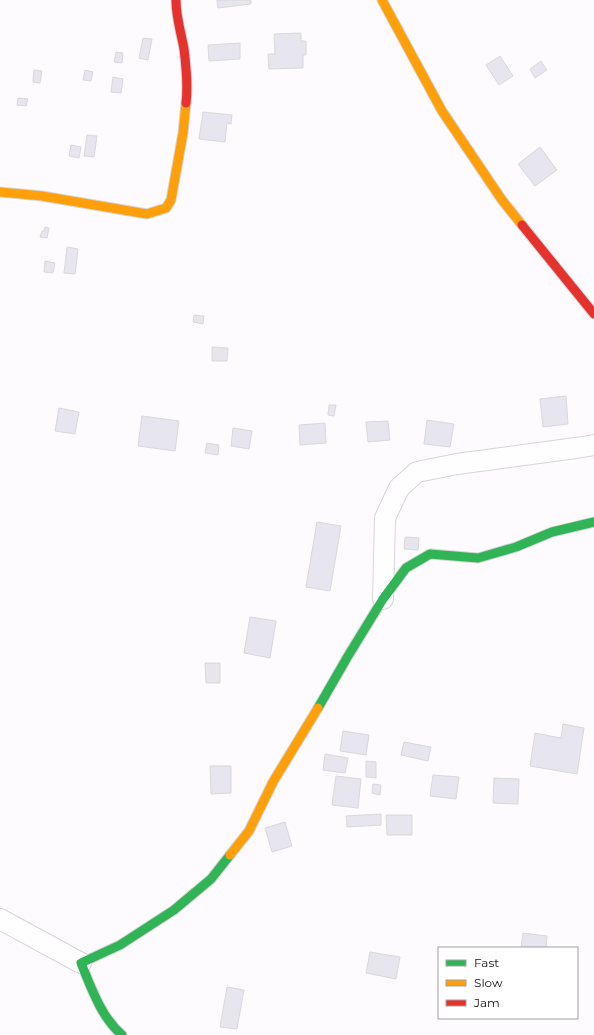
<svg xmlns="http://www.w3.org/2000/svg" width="594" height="1035" font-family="Montserrat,sans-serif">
  <rect width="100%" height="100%" fill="#fdfbfe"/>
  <!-- building -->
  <g fill="#e7e5ee" stroke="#d9d8db">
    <path d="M 217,0 L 251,0 L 251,4 L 218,8 Z"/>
    <path d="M 301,33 L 301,41 L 306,41 L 306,55 L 303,55 L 303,68 L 269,69 L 268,54 L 275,54 L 274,34 Z"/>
    <path d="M 143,38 L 152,39 L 148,60 L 139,58 Z"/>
    <path d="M 240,43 L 240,59 L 209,61 L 208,45 Z"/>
    <path d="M 116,52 L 123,53 L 122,63 L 114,62 Z"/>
    <path d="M 500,56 L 513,76 L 499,85 L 486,65 Z"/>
    <path d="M 541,61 L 547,70 L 535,78 L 530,69 Z"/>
    <path d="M 34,70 L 42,71 L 40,83 L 33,82 Z"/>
    <path d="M 85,70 L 93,72 L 91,81 L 83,80 Z"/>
    <path d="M 113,77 L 123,79 L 121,93 L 111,92 Z"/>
    <path d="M 18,98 L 28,99 L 26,106 L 17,105 Z"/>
    <path d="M 203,112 L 232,115 L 231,124 L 227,123 L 225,142 L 199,139 Z"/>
    <path d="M 87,135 L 97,136 L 94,157 L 84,156 Z"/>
    <path d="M 71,145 L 81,147 L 79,158 L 69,156 Z"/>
    <path d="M 540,147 L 557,170 L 535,186 L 518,164 Z"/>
    <path d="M 45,227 L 49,228 L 47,238 L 40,237 L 42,231 L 44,231 Z"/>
    <path d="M 67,247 L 78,249 L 75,274 L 64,273 Z"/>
    <path d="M 45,261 L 55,263 L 53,273 L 44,272 Z"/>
    <path d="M 194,315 L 204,316 L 203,324 L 193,322 Z"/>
    <path d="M 212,347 L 228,348 L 227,361 L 212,361 Z"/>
    <path d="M 566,396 L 568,424 L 543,427 L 540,399 Z"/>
    <path d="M 329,405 L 336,405 L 334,416 L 328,415 Z"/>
    <path d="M 59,408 L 79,412 L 75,434 L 55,431 Z"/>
    <path d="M 142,416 L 179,421 L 175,451 L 138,446 Z"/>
    <path d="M 427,420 L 454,424 L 450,447 L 424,444 Z"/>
    <path d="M 388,421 L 390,440 L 368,442 L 366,422 Z"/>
    <path d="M 325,423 L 326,443 L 300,445 L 299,425 Z"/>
    <path d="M 233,428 L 252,431 L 249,449 L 231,446 Z"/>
    <path d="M 207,443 L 219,445 L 218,455 L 205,453 Z"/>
    <path d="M 317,522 L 341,526 L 330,591 L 306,587 Z"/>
    <path d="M 405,537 L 419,538 L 418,550 L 404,549 Z"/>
    <path d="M 250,617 L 276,621 L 270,658 L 244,653 Z"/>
    <path d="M 205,663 L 220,663 L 220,683 L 206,683 Z"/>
    <path d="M 563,724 L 584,728 L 577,774 L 530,766 L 535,733 L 561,738 Z"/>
    <path d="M 343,731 L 369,735 L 366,755 L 340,751 Z"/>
    <path d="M 404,742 L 431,747 L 428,761 L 401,755 Z"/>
    <path d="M 325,754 L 348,758 L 345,773 L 323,770 Z"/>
    <path d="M 366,761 L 376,762 L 376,778 L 366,777 Z"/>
    <path d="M 210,766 L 231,766 L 231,793 L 211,794 Z"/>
    <path d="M 433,775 L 459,777 L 456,799 L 430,796 Z"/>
    <path d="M 336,776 L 361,779 L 358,808 L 332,805 Z"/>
    <path d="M 494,778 L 519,779 L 518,804 L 493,803 Z"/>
    <path d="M 373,784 L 381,785 L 380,795 L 372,793 Z"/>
    <path d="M 381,814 L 381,825 L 347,827 L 346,816 Z"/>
    <path d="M 386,815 L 412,815 L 412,835 L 387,835 Z"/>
    <path d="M 285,822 L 292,846 L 272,852 L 265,828 Z"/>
    <path d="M 523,933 L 547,936 L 546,948 L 521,948 Z"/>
    <path d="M 370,952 L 400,957 L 396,979 L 366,973 Z"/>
    <path d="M 227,987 L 244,990 L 237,1029 L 220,1027 Z"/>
  </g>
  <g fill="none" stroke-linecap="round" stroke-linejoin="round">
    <defs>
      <g id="street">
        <path d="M 383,599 L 385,518 L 399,488 L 417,472 L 457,464 L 576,448 L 594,445"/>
        <path d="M 0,919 L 81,963"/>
      </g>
      <g id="fast">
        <path d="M 318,708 L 348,656 L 383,599 L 406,568 L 430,554 L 478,558 L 516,547 L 552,532 L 594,522"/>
        <path d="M 122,1035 C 101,1017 91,987 81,963 L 120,945 L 174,910 L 211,879 L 230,855"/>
      </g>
      <g id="slow">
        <path d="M 382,0 L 442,111 L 502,200 L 522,225"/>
        <path d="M 0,192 L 42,196 L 147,214 L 166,208 L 171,200 L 183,133 L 186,103"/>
        <path d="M 230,855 L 249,831 L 273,782 L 318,708"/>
      </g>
      <g id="jam">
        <path d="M 176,0 C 176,18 181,32 184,49 C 186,65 188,87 186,103"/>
        <path d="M 522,225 L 594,314"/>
      </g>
    </defs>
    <!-- street casing -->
    <use href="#street" stroke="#d7d5d8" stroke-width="22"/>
    <!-- fast casing -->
    <use href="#fast" stroke="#d7d5d8" stroke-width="11"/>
    <!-- slow casing -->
    <use href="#slow" stroke="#d7d5d8" stroke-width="11"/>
    <!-- jam casing -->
    <use href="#jam" stroke="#d7d5d8" stroke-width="11"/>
    <!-- street -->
    <use href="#street" stroke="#fffeff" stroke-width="20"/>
    <!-- fast -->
    <use href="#fast" stroke="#30b455" stroke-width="9"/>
    <!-- slow -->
    <use href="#slow" stroke="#ff9f0a" stroke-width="9"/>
    <!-- jam -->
    <use href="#jam" stroke="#e5322d" stroke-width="9"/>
  </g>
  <!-- legend -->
  <rect x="438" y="947" width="140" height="72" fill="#ffffff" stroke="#a1a0a1"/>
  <rect x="446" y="960" width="20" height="6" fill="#30b455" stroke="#a1a0a1"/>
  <text x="474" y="967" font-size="12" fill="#131114">Fast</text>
  <rect x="446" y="980" width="20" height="6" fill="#ff9f0a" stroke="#a1a0a1"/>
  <text x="474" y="987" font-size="12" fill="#131114">Slow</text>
  <rect x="446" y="1000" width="20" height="6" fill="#e5322d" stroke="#a1a0a1"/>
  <text x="474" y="1007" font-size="12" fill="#131114">Jam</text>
</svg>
